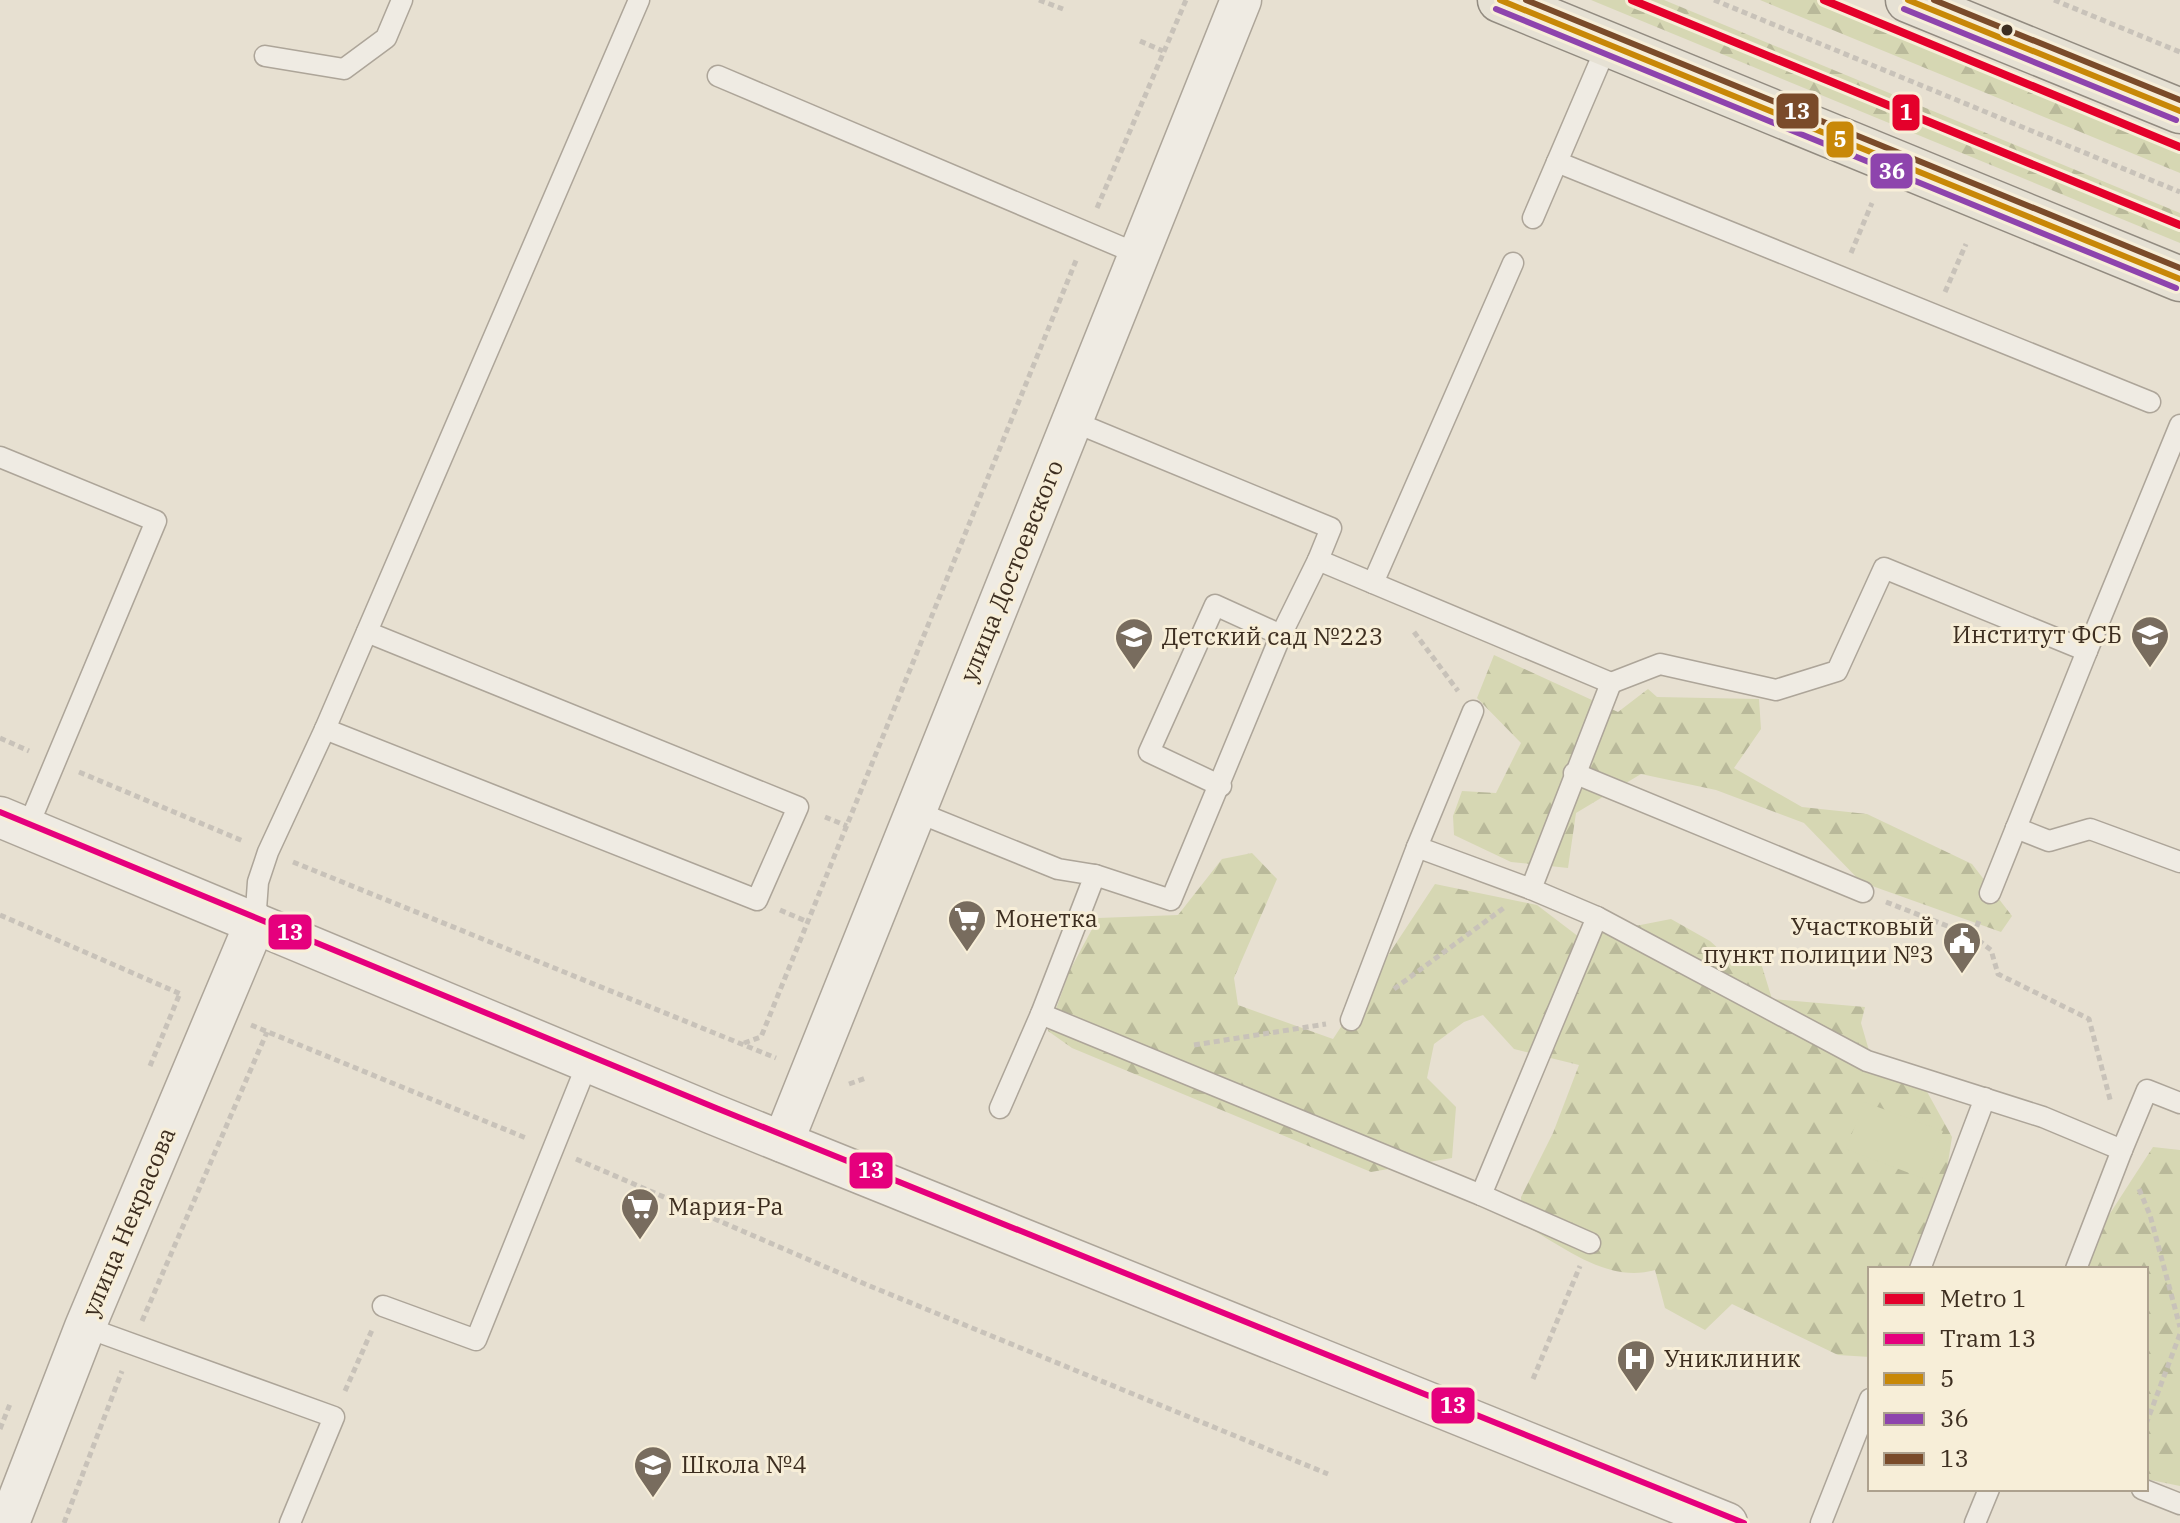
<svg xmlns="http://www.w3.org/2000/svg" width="2180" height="1523" font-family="'IBM Plex Serif',serif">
  <defs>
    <pattern id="forest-firs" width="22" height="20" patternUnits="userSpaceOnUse" patternTransform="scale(2)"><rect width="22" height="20" fill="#d6d7b3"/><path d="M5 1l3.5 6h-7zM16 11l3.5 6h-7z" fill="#b9b99a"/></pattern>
  </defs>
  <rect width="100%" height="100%" fill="#e7e0d1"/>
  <!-- forest -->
  <g fill="url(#forest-firs)">
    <path d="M 1591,0 L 1664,0 L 2180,213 L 2180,243 Z"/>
    <path d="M 1760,0 L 1832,0 L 2180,143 L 2180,173 Z"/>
    <path d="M 1494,655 L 1618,712 L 1648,689 L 1657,697 L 1759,699 L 1761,729 L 1734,768 L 1802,807 L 1867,814 L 1972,864 L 2012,916 L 2001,932 L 1861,882 L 1804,823 L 1716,790 L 1641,774 L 1576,813 L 1568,868 L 1511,862 L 1454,835 L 1453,816 L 1462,791 L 1496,793 L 1521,743 L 1477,698 Z"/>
    <path d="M 1252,853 L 1277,879 L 1234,978 L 1238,1005 L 1333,1039 L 1435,884 L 1537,905 L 1579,937 L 1671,919 L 1710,941 L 1733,962 L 1761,963 L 1772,999 L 1865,1007 L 1861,1023 L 1872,1061 L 1920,1079 L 1952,1137 L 1937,1234 L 1920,1269 L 1870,1269 L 1870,1357 L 1838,1355 L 1732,1304 L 1705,1330 L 1665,1308 L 1655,1270 C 1607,1284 1563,1246 1522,1224 L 1521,1197 L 1553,1133 L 1579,1065 L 1514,1049 L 1483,1015 L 1464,1022 L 1434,1044 L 1427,1078 L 1456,1107 L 1452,1158 L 1371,1172 L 1072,1048 L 1048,1031 L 1070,970 L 1098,918 L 1178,915 L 1222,859 Z"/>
    <path d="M 2153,1147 L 2180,1150 L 2180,1486 L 2146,1479 L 2146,1269 L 2086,1269 L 2107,1218 Z"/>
  </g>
  <!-- pitch -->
  <path fill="#d6d7b3" d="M 1864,1102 L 1943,1131 L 1925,1179 L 1846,1149 Z"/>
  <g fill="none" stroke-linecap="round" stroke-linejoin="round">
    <defs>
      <g id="service">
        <path d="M 265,56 L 344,69 L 386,38 L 402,0"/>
        <path d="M 718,76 L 1140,255"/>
        <path d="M 1557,162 L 2150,402"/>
        <path d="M 1533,218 L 1608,43"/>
        <path d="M 1072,421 L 1331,528 L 1318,560 L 1611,683 L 1531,889 L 1597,917 L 1867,1061 L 2043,1117 L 2122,1150 L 2147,1090 L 2180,1103"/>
        <path d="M 0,457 L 156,521 L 27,829"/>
        <path d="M 1373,583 L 1513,263"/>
        <path d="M 2087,651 L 2180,425"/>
        <path d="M 1611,683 L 1660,664 L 1776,690 L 1837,671 L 1884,568 L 2087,651 L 1990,893"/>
        <path d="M 1473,711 L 1417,847 L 1531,889"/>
        <path d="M 325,729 L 757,900 L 798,807 L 367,632"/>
        <path d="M 1574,773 L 1863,892"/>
        <path d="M 1221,786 L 1149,752 L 1215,605 L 1281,635"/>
        <path d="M 917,812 L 1058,869 L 1095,875 L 1041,1014"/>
        <path d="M 2016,828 L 2049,841 L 2090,829 L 2180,862"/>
        <path d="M 1095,875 L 1171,900 L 1281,635 L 1318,560"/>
        <path d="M 255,923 L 258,882 L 268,852 L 325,729 L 639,0"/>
        <path d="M 1351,1020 L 1417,847"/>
        <path d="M 1000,1108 L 1041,1014 L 1481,1195 L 1590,1243"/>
        <path d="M 1481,1195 L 1597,917"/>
        <path d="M 1920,1269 L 1985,1098"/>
        <path d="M 2076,1269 L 2122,1150"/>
        <path d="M 383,1306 L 476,1340 L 588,1062"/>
        <path d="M 85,1327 L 334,1417 L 290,1523"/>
        <path d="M 2142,1489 L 2180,1504"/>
        <path d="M 1821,1523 L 1870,1399"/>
        <path d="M 1975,1523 L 1989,1489"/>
      </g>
      <g id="minor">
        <path d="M 0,817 L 713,1114 L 1727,1523"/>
        <path d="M 783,1142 L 1241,0"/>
        <path d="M 9,1523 L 85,1327 L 255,923"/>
      </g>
      <g id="primary">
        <path d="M 1500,0 L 2180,279"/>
        <path d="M 1908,0 L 2180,111"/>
      </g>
    </defs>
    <!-- service casing -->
    <use href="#service" stroke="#ada599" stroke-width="23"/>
    <!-- minor casing -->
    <use href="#minor" stroke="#ada599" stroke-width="43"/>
    <!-- primary casing -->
    <use href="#primary" stroke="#928b80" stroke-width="47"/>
    <!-- path -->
    <g stroke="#c8c2b9" stroke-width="5" stroke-dasharray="6 4" stroke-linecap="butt">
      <path d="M 1039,0 L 1063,9"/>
      <path d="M 1714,0 L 2180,192"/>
      <path d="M 2054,0 L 2180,52"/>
      <path d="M 1140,41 L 1163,51"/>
      <path d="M 1097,208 L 1186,0"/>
      <path d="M 1851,253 L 1872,203"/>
      <path d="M 1945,292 L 1966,244"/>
      <path d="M 1414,632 L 1458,691"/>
      <path d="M 0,738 L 29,751"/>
      <path d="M 79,772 L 243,841"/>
      <path d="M 825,817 L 847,826"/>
      <path d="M 293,862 L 776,1058"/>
      <path d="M 1886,902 L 1973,936 L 1991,950 L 1998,974 L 2089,1019 L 2111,1103"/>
      <path d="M 780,910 L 808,922"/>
      <path d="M 0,915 L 183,995"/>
      <path d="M 1973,936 L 1980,918"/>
      <path d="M 1394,989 L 1505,907"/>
      <path d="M 251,1025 L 526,1138"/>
      <path d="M 744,1043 L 761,1037 L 1077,258"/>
      <path d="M 1194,1045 L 1326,1024"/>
      <path d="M 150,1066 L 180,993"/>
      <path d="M 849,1084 L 866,1078"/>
      <path d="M 576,1159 L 865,1284 L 1328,1474"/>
      <path d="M 2139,1189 L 2150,1215 L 2180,1327"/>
      <path d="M 142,1321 L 267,1032"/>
      <path d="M 1533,1379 L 1580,1266"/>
      <path d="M 345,1391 L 372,1330"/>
      <path d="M 2146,1424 L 2180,1334"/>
      <path d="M 0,1429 L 10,1404"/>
      <path d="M 64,1523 L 122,1371"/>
    </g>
    <!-- service -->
    <use href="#service" stroke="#efebe3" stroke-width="20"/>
    <!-- minor -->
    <use href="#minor" stroke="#efebe3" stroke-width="40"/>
    <!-- primary -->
    <use href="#primary" stroke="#e6e1d4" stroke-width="44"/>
    <defs>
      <g id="bus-1">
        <path d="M 1500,0 L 2180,279"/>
        <path d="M 1908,0 L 2180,111"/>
      </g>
      <g id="bus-2">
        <path d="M 1496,9 L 2176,288"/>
        <path d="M 1904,9 L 2176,120"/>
      </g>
      <g id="bus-3">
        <path d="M 1526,0 L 2180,268"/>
        <path d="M 1934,0 L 2180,100"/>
      </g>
    </defs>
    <!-- bus-1 casing -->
    <use href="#bus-1" stroke="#f7eed8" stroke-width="12"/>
    <!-- bus-2 casing -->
    <use href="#bus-2" stroke="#f7eed8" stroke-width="12"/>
    <!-- bus-3 casing -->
    <use href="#bus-3" stroke="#f7eed8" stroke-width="12"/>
    <!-- bus-1 -->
    <use href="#bus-1" stroke="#c88808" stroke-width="6"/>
    <!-- bus-2 -->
    <use href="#bus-2" stroke="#8e44ad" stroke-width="6"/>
    <!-- bus-3 -->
    <use href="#bus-3" stroke="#7a4b2a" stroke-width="6"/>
    <defs>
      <path id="tram-1" d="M 0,812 L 716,1108 L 1744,1523"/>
    </defs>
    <!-- tram-1 casing -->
    <use href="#tram-1" stroke="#f7eed8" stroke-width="12"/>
    <!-- tram-1 -->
    <use href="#tram-1" stroke="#e5007d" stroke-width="6"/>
    <defs>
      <g id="metro-1">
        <path d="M 1632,0 L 2180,225"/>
        <path d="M 1824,0 L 2180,147"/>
      </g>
    </defs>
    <!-- metro-1 casing -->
    <use href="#metro-1" stroke="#f7eed8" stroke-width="14"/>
    <!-- metro-1 -->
    <use href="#metro-1" stroke="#e4002b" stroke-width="8"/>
  </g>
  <!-- icons -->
  <defs>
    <symbol id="university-pin" viewBox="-11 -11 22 30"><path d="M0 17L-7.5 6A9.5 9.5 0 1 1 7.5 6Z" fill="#786c5e" stroke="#f7eed8"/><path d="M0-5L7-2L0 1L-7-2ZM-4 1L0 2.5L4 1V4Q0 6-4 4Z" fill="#fff"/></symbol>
    <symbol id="school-pin" viewBox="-11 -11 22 30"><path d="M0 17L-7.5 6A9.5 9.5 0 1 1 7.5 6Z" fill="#786c5e" stroke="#f7eed8"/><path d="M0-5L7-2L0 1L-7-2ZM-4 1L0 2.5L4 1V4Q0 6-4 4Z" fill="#fff"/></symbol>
    <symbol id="supermarket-pin" viewBox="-11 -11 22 30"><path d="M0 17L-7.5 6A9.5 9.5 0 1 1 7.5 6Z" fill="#786c5e" stroke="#f7eed8"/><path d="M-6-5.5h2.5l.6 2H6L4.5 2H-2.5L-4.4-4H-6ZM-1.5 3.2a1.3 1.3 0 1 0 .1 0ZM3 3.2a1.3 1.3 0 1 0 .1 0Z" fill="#fff"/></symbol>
    <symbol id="civic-pin" viewBox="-11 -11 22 30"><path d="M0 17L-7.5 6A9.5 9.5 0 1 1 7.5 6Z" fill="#786c5e" stroke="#f7eed8"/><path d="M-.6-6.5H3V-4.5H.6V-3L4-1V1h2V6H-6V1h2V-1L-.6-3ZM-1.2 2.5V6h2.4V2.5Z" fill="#fff"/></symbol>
    <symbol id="hospital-pin" viewBox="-11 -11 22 30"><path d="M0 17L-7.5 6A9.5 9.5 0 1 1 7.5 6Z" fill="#786c5e" stroke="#f7eed8"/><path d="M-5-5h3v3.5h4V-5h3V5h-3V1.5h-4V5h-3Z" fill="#fff"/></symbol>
  </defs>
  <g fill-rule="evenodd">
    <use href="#university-pin" x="2128" y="613" width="44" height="60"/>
    <use href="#school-pin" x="1112" y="615" width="44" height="60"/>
    <use href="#supermarket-pin" x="945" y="897" width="44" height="60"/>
    <use href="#civic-pin" x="1940" y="919" width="44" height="60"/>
    <use href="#supermarket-pin" x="618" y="1185" width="44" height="60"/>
    <use href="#hospital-pin" x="1614" y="1337" width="44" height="60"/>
    <use href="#school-pin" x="631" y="1443" width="44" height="60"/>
  </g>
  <!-- markers -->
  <circle fill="#3d2e20" stroke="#f7eed8" stroke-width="3" cx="2007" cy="30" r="7"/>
  <g text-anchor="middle" stroke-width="6" stroke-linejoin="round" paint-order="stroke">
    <!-- street labels -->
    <g font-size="24" fill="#3d2e20" stroke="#f7eed8">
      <text transform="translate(1012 571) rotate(-68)" y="8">улица Достоевского</text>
      <text transform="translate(129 1222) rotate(-67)" y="8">улица Некрасова</text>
    </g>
    <!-- poi labels -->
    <g font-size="24" fill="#3d2e20" stroke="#f7eed8" text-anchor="start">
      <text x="2122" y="643" text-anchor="end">Институт ФСБ</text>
      <text x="1162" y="645">Детский сад №223</text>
      <text x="995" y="927">Монетка</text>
      <text x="1934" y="935" text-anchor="end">Участковый<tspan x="1934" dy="28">пункт полиции №3</tspan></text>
      <text x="668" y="1215">Мария-Ра</text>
      <text x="1664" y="1367">Униклиник</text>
      <text x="681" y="1473">Школа №4</text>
    </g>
  </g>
  <g stroke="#f7eed8" stroke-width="3">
    <rect x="1775" y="92" width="45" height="38" rx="8" fill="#7a4b2a"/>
    <rect x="1891" y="93" width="30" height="39" rx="8" fill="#e4002b"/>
    <rect x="1825" y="120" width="30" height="39" rx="8" fill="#c88808"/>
    <rect x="1869" y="152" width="45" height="38" rx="8" fill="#8e44ad"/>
    <rect x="267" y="913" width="46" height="38" rx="8" fill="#e5007d"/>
    <rect x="848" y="1151" width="46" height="39" rx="8" fill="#e5007d"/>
    <rect x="1430" y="1386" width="46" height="39" rx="8" fill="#e5007d"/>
  </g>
  <g font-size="22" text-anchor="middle" font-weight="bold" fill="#fff">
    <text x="1797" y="119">13</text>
    <text x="1906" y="120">1</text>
    <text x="1840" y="147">5</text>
    <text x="1892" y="179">36</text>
    <text x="290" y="940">13</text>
    <text x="871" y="1178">13</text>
    <text x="1453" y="1413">13</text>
  </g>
  <!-- legend -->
  <rect x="1868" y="1267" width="280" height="224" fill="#f7eed8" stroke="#ada18e" stroke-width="2"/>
  <rect x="1884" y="1293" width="40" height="12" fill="#e4002b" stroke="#ada18e" stroke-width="2"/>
  <text x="1940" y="1307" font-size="24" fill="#3d2e20">Metro 1</text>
  <rect x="1884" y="1333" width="40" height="12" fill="#e5007d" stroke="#ada18e" stroke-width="2"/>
  <text x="1940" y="1347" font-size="24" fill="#3d2e20">Tram 13</text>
  <rect x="1884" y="1373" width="40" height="12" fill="#c88808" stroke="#ada18e" stroke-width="2"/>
  <text x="1940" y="1387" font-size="24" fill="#3d2e20">5</text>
  <rect x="1884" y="1413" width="40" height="12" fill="#8e44ad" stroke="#ada18e" stroke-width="2"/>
  <text x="1940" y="1427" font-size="24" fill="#3d2e20">36</text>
  <rect x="1884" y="1453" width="40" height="12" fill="#7a4b2a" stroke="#ada18e" stroke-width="2"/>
  <text x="1940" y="1467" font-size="24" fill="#3d2e20">13</text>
</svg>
